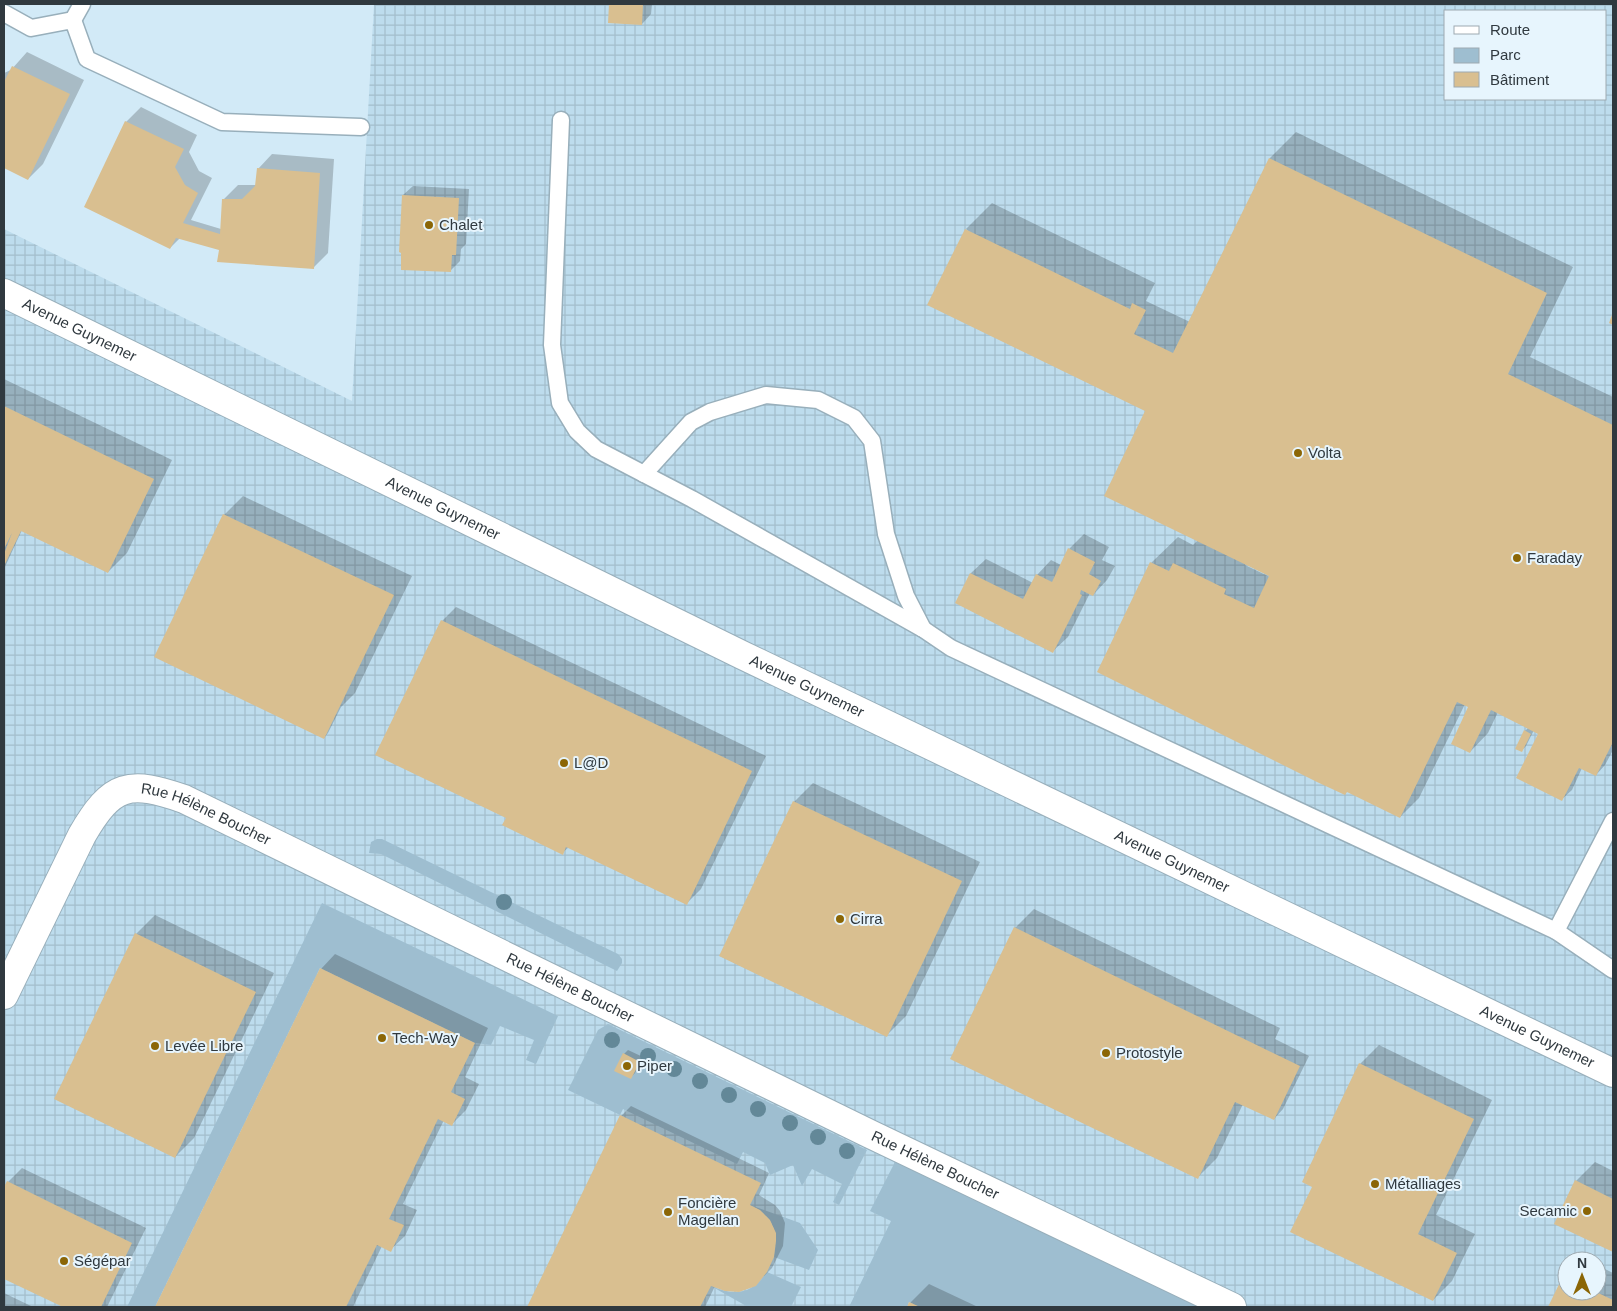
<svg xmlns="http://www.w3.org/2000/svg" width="1617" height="1311" font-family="Helvetica,sans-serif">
  <defs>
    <pattern id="industrial-grid" width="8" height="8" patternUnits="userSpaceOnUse" patternTransform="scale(1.25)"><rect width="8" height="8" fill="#bddced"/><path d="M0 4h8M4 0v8" fill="none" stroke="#a3becc"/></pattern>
  </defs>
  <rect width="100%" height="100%" fill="#d2eaf7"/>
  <!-- industrial -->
  <path fill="url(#industrial-grid)" fill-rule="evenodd" d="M 374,4 L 1613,4 L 1613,1307 L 4,1307 L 4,229 L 352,401 ZM 1446,11 L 1606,11 L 1606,99 L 1446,99 ZM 1567,1261 L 1597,1261 L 1597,1291 L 1567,1291 Z"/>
  <!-- green -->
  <g fill="#9ebed0">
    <path d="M 377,839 L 382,839 L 618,954 L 622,959 L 622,963 L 617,971 L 381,854 L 369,853 L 371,842 Z"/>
    <path d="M 322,903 L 558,1016 L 536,1064 L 526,1060 L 534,1040 L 500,1026 L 491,1045 L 475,1043 L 320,968 L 155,1307 L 127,1307 Z"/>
    <path d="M 608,1024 L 867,1150 L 839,1205 L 833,1202 L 842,1184 L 812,1169 L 802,1186 L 793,1165 L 770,1175 L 765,1163 L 743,1152 L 737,1164 L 623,1109 L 620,1115 L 568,1090 L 598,1030 Z"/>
    <path d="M 895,1162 L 1201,1305 L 1200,1307 L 920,1307 L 909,1302 L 907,1307 L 849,1307 L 891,1221 L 870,1211 Z"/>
    <path d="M 750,1205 L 800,1223 L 818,1250 L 809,1270 L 774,1257 C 779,1233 774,1216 750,1205 Z"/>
    <path d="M 767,1272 L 801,1287 L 791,1307 L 748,1307 L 711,1286 C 735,1296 751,1295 767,1272 Z"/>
  </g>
  <!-- shadow -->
  <g fill="#0003" fill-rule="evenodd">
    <path d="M 610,4 L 652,4 L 651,14 L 642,24 L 609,22 Z"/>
    <path d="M 27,52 L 84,80 L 43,164 L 28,179 L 4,167 L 4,73 L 11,70 Z"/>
    <path d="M 141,107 L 197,135 L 189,152 L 199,171 L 212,178 L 191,220 L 221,229 L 223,200 L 238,185 L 256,185 L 258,169 L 272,154 L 334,159 L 328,253 L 313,268 L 220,249 L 180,238 L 170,248 L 126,122 Z"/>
    <path d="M 1296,132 L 1573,267 L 1530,357 L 1613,397 L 1613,750 L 1605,765 L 1596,775 L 1582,768 L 1572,790 L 1562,799 L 1540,733 L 1534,730 L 1526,746 L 1521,751 L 1525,731 L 1528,728 L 1498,712 L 1488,733 L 1470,752 L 1470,706 L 1465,704 L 1419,798 L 1400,817 L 1347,791 L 1151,563 L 1178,537 L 1193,545 L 1198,540 L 1147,410 L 966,229 L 992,203 L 1155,283 L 1146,301 L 1190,322 L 1270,158 ZM 1246,563 L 1271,575 L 1270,577 L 1245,565 Z"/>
    <path d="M 413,186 L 469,189 L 466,244 L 461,249 L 460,261 L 450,271 L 403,195 Z"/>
    <path d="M 4,379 L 172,460 L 127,553 L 108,572 L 22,530 L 4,569 Z"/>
    <path d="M 243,496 L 412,576 L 355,693 L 341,707 L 328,733 L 324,738 L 224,515 Z"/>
    <path d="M 1084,534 L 1109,547 L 1102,560 L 1115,566 L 1107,580 L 1093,595 L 1090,593 L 1068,637 L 1053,651 L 957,602 L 971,573 L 986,559 L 1033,583 L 1037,575 L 1051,560 L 1061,565 L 1069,549 Z"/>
    <path d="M 456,607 L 766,756 L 701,889 L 687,903 L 569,847 L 562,853 L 507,817 L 442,621 Z"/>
    <path d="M 813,783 L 980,862 L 906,1016 L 887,1035 L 720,956 L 794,802 Z"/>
    <path d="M 1034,909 L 1280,1028 L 1275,1039 L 1309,1056 L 1283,1109 L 1274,1119 L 1243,1104 L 1217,1158 L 1198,1177 L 1015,928 Z"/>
    <path d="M 155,915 L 274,973 L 194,1138 L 175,1157 L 136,934 Z"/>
    <path d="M 335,954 L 488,1028 L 465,1077 L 479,1084 L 466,1110 L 452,1124 L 444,1120 L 403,1204 L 417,1210 L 405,1236 L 390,1250 L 382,1246 L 353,1307 L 156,1307 L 321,969 Z"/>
    <path d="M 1379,1045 L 1492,1100 L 1436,1215 L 1475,1234 L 1452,1281 L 1433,1300 L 1314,1186 L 1360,1064 Z"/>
    <path d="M 628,1050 L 643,1057 L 635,1073 L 631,1077 L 624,1054 Z"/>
    <path d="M 631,1106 L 769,1173 L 759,1195 L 775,1205 L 780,1211 L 785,1223 L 783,1246 L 772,1268 L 755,1285 L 715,1286 L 705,1307 L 528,1307 L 621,1116 Z"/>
    <path d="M 1595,1162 L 1613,1171 L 1613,1251 L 1556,1223 L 1576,1181 Z"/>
    <path d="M 22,1168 L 146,1228 L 107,1307 L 65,1307 L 4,1277 L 4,1190 L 8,1182 Z"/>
    <path d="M 1597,1265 L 1613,1273 L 1613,1307 L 1550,1307 L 1567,1274 L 1567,1291 L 1597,1291 Z"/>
    <path d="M 929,1284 L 978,1307 L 908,1307 L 910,1303 Z"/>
    <path d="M 4,1293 L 31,1306 L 30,1307 L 4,1307 Z"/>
  </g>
  <!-- building -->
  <g fill="#d9bf90">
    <path d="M 609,4 L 643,4 L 642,25 L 608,23 Z"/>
    <path d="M 12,66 L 70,94 L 28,180 L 4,168 L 4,82 Z"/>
    <path d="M 125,121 L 184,149 L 175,167 L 185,185 L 198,193 L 183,223 L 220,234 L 222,199 L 242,199 L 255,186 L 257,168 L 320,173 L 314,269 L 217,262 L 219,250 L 176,238 L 170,249 L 84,207 Z"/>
    <path d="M 1269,158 L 1547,293 L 1508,374 L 1613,425 L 1613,742 L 1596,776 L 1579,768 L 1562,801 L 1516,778 L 1538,734 L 1491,710 L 1470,753 L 1451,744 L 1468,707 L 1457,702 L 1400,818 L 1347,792 L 1345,795 L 1317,782 L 1097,672 L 1150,562 L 1169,571 L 1173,563 L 1226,589 L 1224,594 L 1254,608 L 1269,576 L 1104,496 L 1145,411 L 927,305 L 965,229 L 1130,309 L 1132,303 L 1146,310 L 1134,334 L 1173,353 Z"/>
    <path d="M 402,195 L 459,198 L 456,255 L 452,255 L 451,272 L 401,270 L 401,253 L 399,252 Z"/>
    <path d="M 1613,312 L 1613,325 L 1609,323 Z"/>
    <path d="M 4,406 L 154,479 L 108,573 L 21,531 L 4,566 L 4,554 L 12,533 L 4,549 Z"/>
    <path d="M 223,514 L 394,595 L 324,739 L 154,657 Z"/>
    <path d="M 1068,548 L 1095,562 L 1089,574 L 1101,581 L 1093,596 L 1081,590 L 1080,594 L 1082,595 L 1053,653 L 955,603 L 970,573 L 1023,599 L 1036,574 L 1052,582 Z"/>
    <path d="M 441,620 L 752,771 L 687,905 L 566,847 L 563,855 L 502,825 L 506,818 L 375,755 Z"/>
    <path d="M 1524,730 L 1531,734 L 1522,752 L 1515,749 Z"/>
    <path d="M 793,801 L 962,881 L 887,1037 L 719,956 Z"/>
    <path d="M 1014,927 L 1300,1066 L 1274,1120 L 1235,1102 L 1198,1179 L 950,1059 Z"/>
    <path d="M 135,933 L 256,992 L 175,1158 L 54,1099 Z"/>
    <path d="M 320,968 L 475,1043 L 451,1092 L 465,1099 L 452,1126 L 438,1119 L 389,1219 L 404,1225 L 391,1252 L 377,1245 L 346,1307 L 155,1307 Z"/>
    <path d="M 623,1053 L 640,1062 L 631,1079 L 614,1071 Z"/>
    <path d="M 1359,1063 L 1474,1119 L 1418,1234 L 1457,1253 L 1433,1301 L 1290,1232 L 1312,1187 L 1302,1182 Z"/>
    <path d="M 620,1115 L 761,1183 L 750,1205 L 760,1210 L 770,1220 L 776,1233 L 776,1241 L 774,1257 L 767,1272 L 756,1286 L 739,1292 L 725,1291 L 711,1286 L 700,1307 L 527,1307 Z"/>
    <path d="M 1575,1180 L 1613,1199 L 1613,1252 L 1554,1224 Z"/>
    <path d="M 7,1181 L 132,1243 L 101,1307 L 63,1307 L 4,1279 L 4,1187 Z"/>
    <path d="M 1563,1276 L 1567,1278 L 1567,1291 L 1594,1291 L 1613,1300 L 1613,1307 L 1548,1307 Z"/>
    <path d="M 909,1302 L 920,1307 L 907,1307 Z"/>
  </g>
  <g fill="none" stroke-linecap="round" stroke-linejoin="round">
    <defs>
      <g id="service">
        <path d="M 4,13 L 31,28 L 73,20 L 87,59 L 222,122 L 361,127"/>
        <path d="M 73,20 L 82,4"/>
        <path d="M 561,120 L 552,345 L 560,403 L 577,431 L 596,449 L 692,499 L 923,629 L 951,648 L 1556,931 L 1613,821"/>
        <path d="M 644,474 L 691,422 L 710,412 L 766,395 L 818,400 L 854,418 L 872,441 L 886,534 L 906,596 L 923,629"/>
        <path d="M 1556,931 L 1613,970"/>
      </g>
      <g id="minor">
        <path id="s1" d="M 4,293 L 742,655 L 1613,1073"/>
        <path id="s2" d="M 4,995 L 82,835 C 112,783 129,780 184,799 L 870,1134 L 1232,1307"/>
      </g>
    </defs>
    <!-- service casing -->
    <use href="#service" stroke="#98afbb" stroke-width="19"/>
    <!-- minor casing -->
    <use href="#minor" stroke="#98afbb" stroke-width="30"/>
    <!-- service -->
    <use href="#service" stroke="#fff" stroke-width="16"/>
    <!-- minor -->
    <use href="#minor" stroke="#fff" stroke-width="28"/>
  </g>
  <!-- trees -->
  <g fill="#638898">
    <circle cx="504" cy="902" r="8"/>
    <circle cx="612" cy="1040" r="8"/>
    <circle cx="648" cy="1056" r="8"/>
    <circle cx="674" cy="1069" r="8"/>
    <circle cx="700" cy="1081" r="8"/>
    <circle cx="729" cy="1095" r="8"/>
    <circle cx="758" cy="1109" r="8"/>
    <circle cx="790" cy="1123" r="8"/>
    <circle cx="818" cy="1137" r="8"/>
    <circle cx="847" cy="1151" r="8"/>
  </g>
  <!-- markers -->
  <g fill="#8b6606" stroke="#e7f5fd" stroke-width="2">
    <circle cx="429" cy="225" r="5"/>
    <circle cx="1298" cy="453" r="5"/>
    <circle cx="1517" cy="558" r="5"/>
    <circle cx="564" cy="763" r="5"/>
    <circle cx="840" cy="919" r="5"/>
    <circle cx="382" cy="1038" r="5"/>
    <circle cx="155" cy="1046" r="5"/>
    <circle cx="1106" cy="1053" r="5"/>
    <circle cx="627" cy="1066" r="5"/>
    <circle cx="1375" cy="1184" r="5"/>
    <circle cx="1587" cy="1211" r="5"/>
    <circle cx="668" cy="1212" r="5"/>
    <circle cx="64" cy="1261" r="5"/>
  </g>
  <g text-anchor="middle" stroke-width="4" stroke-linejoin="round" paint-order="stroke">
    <!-- poi labels -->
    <g font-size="15" fill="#30393f" stroke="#e7f5fd" text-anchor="start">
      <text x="439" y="230">Chalet</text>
      <text x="1308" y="458">Volta</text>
      <text x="1527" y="563">Faraday</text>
      <text x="574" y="768">L@D</text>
      <text x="850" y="924">Cirra</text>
      <text x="392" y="1043">Tech-Way</text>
      <text x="165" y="1051">Levée Libre</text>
      <text x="1116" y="1058">Protostyle</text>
      <text x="637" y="1071">Piper</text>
      <text x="1385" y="1189">Métalliages</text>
      <text x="678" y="1208">Foncière<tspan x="678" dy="17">Magellan</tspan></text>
      <text x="1577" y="1216" text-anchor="end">Secamic</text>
      <text x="74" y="1266">Ségépar</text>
    </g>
    <!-- street labels -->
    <g font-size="15" fill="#30393f" stroke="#e7f5fd">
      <text dy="5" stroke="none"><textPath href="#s1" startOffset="84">Avenue Guynemer</textPath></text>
      <text dy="5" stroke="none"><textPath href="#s1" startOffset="489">Avenue Guynemer</textPath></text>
      <text dy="5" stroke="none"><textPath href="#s1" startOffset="894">Avenue Guynemer</textPath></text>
      <text dy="5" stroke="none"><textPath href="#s2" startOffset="328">Rue Hélène Boucher</textPath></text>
      <text dy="5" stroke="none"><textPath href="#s1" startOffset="1299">Avenue Guynemer</textPath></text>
      <text dy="5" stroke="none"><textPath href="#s2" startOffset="732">Rue Hélène Boucher</textPath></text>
      <text dy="5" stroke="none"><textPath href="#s1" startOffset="1704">Avenue Guynemer</textPath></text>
      <text dy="5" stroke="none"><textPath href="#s2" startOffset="1138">Rue Hélène Boucher</textPath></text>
    </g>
  </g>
  <!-- border -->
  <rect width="1617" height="1311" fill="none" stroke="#30393f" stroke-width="10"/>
  <!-- legend -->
  <rect x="1444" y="10" width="162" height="90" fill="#e7f5fd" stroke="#9eaab1"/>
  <rect x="1454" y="26" width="25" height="8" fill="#ffffff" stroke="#9eaab1"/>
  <text x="1490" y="35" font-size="15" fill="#30393f">Route</text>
  <rect x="1454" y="48" width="25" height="15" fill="#9ebed0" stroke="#9eaab1"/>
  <text x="1490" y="60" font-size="15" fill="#30393f">Parc</text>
  <rect x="1454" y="72" width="25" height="15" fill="#d9bf90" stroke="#9eaab1"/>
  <text x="1490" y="85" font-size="15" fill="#30393f">Bâtiment</text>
  <!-- north arrow -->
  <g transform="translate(1582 1276)"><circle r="24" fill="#e7f5fd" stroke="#9eaab1"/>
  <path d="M0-4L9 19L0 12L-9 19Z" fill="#8b6606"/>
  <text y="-8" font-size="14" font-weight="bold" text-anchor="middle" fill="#30393f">N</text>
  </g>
</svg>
